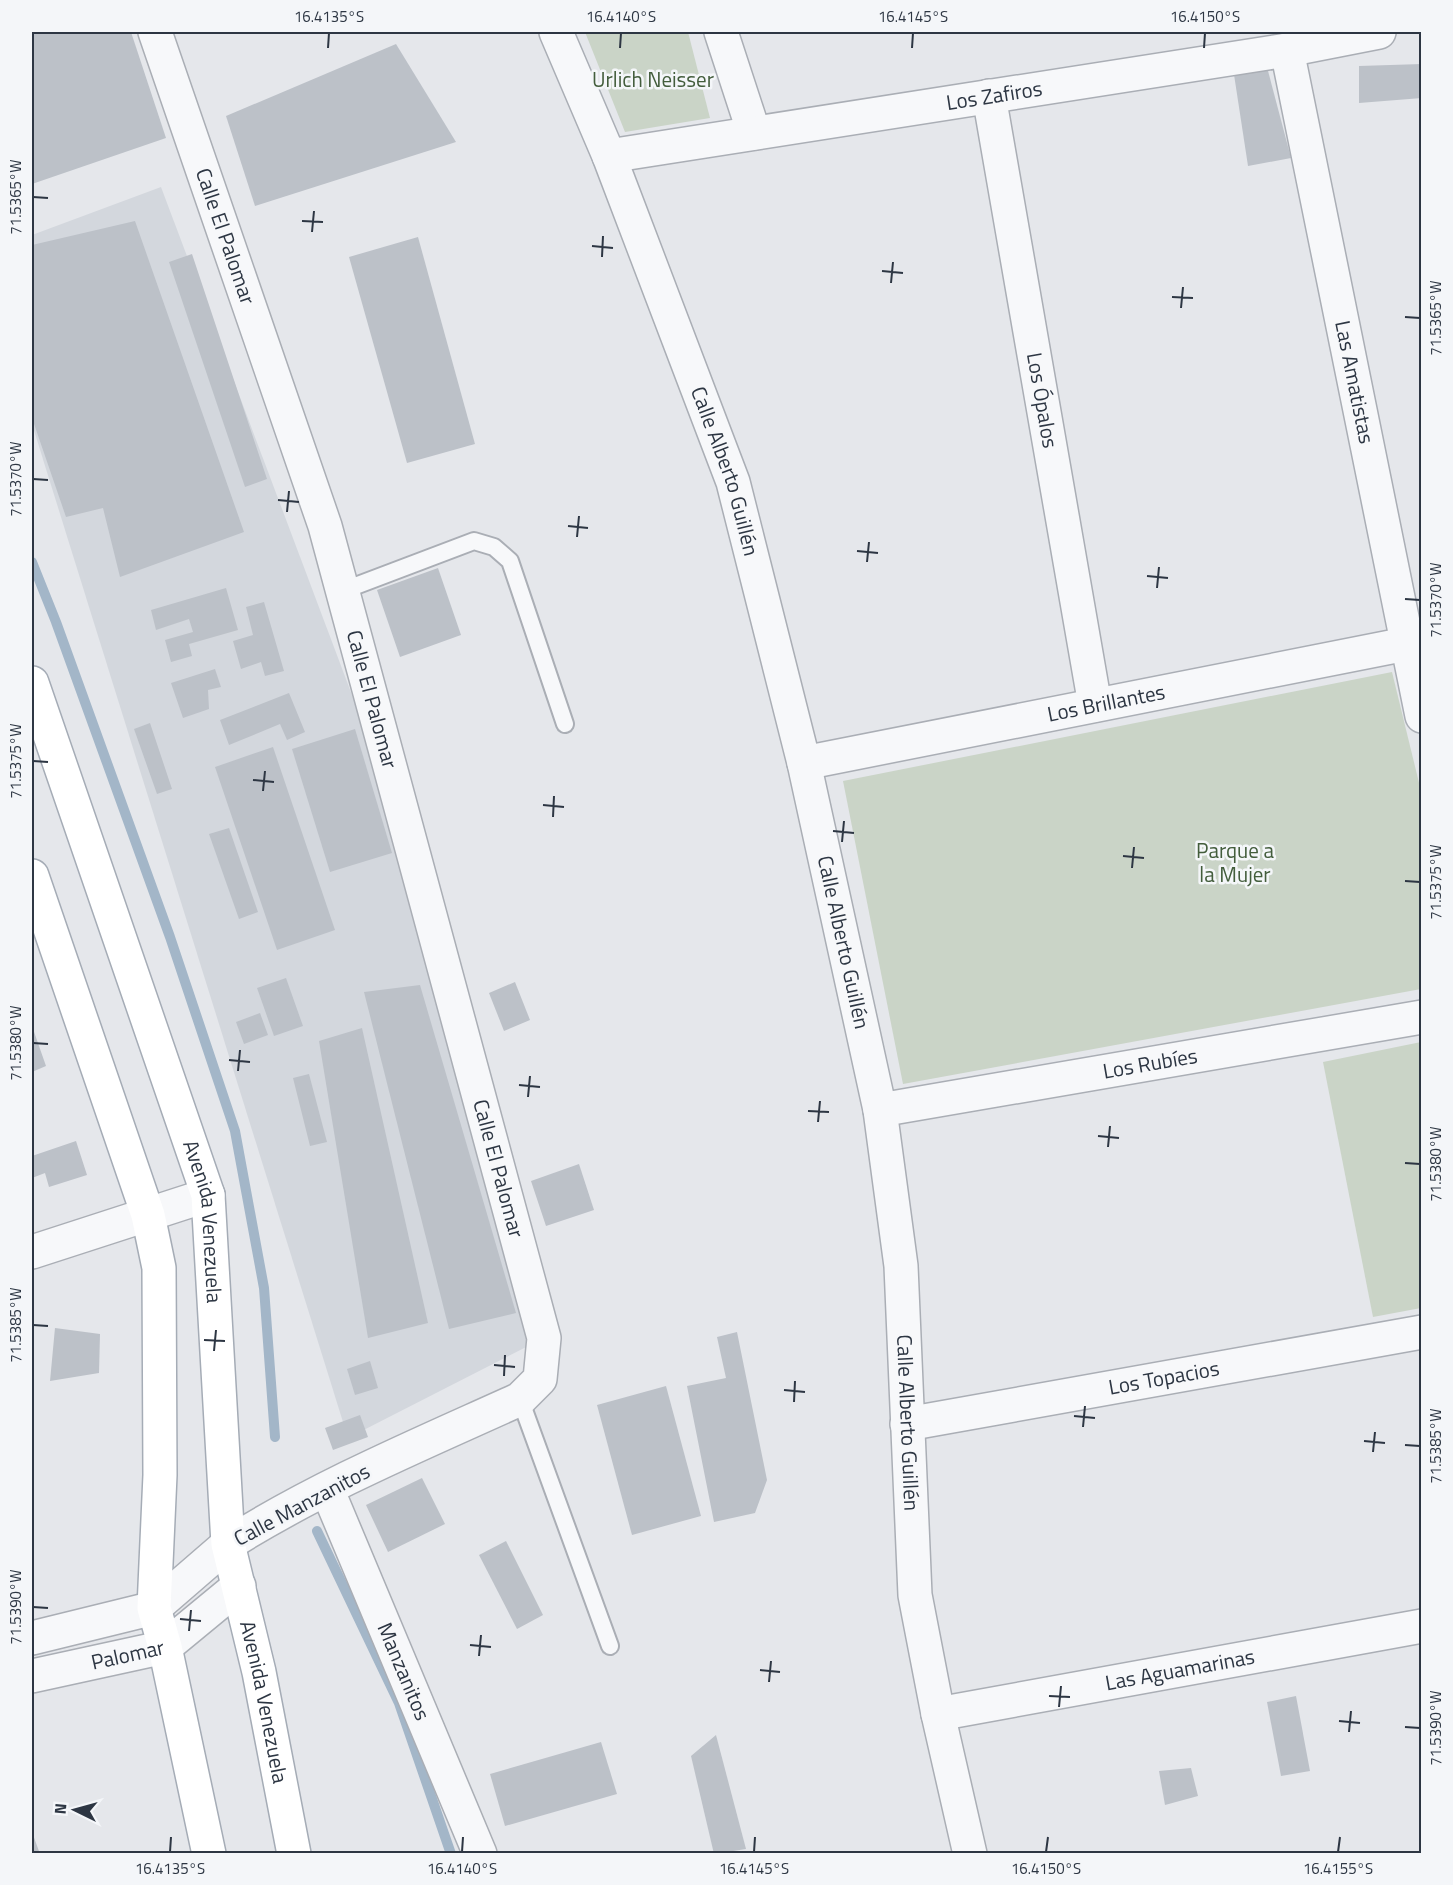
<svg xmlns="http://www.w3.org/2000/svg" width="1453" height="1885" font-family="'Titillium Web',sans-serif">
  <rect width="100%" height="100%" fill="#e5e7eb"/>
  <!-- built -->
  <path fill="#d3d7dd" d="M 161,187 L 361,719 L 532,1344 L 348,1438 L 32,424 L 32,235 Z"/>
  <!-- green -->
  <g fill="#cad4c7">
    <path d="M 585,32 L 688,32 L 710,118 L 625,132 Z"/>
    <path d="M 1392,672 L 1421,791 L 1421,989 L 903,1084 L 843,781 Z"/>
    <path d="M 1421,1042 L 1421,1308 L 1373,1317 L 1323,1062 Z"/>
  </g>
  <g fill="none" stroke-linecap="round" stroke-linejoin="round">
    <!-- stream -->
    <g stroke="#a3b6c8" stroke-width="10">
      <path d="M 32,562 L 56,622 L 170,937 L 235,1131 L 264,1288 L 275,1437"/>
      <path d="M 317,1531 L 399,1703 L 451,1854"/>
    </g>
  </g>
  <!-- building -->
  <g fill="#bcc1c8">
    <path d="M 32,32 L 131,32 L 166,138 L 32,184 Z"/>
    <path d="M 396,44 L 456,142 L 255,206 L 226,116 Z"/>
    <path d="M 1422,64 L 1422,98 L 1359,103 L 1359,66 Z"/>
    <path d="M 1267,67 L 1291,158 L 1248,166 L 1233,68 Z"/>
    <path d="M 135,221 L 244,532 L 120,577 L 103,508 L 66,517 L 32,418 L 32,245 Z"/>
    <path d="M 418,237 L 475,444 L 407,463 L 349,257 Z"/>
    <path d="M 192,254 L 267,479 L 245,487 L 169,262 Z"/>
    <path d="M 438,568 L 461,635 L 400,657 L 377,590 Z"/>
    <path d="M 226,588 L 238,630 L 189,644 L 192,656 L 171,662 L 165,640 L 193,632 L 189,619 L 156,630 L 151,610 Z"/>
    <path d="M 264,602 L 284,671 L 265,676 L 261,662 L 241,669 L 233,641 L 253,635 L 246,607 Z"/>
    <path d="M 215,669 L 221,687 L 208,690 L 209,709 L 183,718 L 171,683 Z"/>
    <path d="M 289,693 L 305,732 L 287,740 L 280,724 L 229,745 L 220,720 Z"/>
    <path d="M 150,723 L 172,789 L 157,794 L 134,729 Z"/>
    <path d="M 355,729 L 392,853 L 330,872 L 292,749 Z"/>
    <path d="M 273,747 L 335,930 L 277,950 L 215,767 Z"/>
    <path d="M 229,828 L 258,912 L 239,919 L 209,834 Z"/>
    <path d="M 286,978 L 303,1026 L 274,1036 L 257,988 Z"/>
    <path d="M 515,982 L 530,1020 L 504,1031 L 489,993 Z"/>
    <path d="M 420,985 L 516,1313 L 449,1329 L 364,992 Z"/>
    <path d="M 260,1013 L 268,1035 L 244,1044 L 236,1022 Z"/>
    <path d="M 32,1026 L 46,1066 L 32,1072 Z"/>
    <path d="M 362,1028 L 428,1323 L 368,1338 L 319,1041 Z"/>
    <path d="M 309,1074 L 327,1142 L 310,1146 L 293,1078 Z"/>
    <path d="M 76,1141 L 87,1175 L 49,1187 L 45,1173 L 32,1178 L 32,1156 Z"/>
    <path d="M 579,1164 L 594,1210 L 546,1226 L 531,1181 Z"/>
    <path d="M 55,1328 L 100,1334 L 99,1373 L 50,1381 Z"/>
    <path d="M 737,1332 L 767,1480 L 755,1513 L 714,1522 L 687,1386 L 726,1378 L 717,1337 Z"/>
    <path d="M 370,1361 L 378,1388 L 355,1395 L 347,1369 Z"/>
    <path d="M 666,1386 L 701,1516 L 632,1535 L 597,1405 Z"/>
    <path d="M 360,1415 L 368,1437 L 333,1450 L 325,1428 Z"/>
    <path d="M 422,1478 L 445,1524 L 388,1552 L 366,1505 Z"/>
    <path d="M 506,1541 L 543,1615 L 517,1629 L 479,1555 Z"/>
    <path d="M 1296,1696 L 1310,1771 L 1281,1776 L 1267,1702 Z"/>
    <path d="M 716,1735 L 746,1849 L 714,1854 L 691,1756 Z"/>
    <path d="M 601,1742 L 617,1794 L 505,1826 L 490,1774 Z"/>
    <path d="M 1191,1768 L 1198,1796 L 1165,1805 L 1159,1771 Z"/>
    <path d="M 32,1832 L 40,1854 L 32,1854 Z"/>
  </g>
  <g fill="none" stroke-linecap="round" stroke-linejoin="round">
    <defs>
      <g id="service">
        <path d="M 342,591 L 474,541 L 494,547 L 510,561 L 565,724"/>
        <path d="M 520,1399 L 610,1646"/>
      </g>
      <g id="minor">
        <path id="s1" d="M 155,32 L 325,526 L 544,1338 L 540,1379 L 520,1399 C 421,1444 320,1486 228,1544"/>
        <path id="s2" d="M 556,32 L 609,156 L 733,482 L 804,763 L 880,1110 L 901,1266 L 915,1595 L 938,1714 L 970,1854"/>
        <path d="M 721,32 L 754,133"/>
        <path id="s3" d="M 1287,50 L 1422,716"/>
        <path id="s4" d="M 989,96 L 1095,705"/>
        <path id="s5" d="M 609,156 L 1287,50 L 1379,32"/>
        <path id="s6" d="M 804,763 L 1406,644"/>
        <path id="s7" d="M 880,1110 L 1422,1017"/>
        <path d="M 32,1252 L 208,1195"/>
        <path id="s8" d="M 907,1424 L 1422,1332"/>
        <path id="s9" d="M 327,1489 L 480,1854"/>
        <path id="s10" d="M 32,1676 L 165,1647 L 239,1586"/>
        <path id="s11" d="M 938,1714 L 1422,1626"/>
      </g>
      <path id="tertiary" d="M 32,1638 L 154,1608 L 228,1544"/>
      <g id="primary">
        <path id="s12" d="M 32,683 L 208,1195 L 228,1544 L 259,1672 L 294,1854"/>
        <path d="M 32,876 L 148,1215 L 159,1268 L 160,1475 L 154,1608 L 165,1647 L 209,1854"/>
      </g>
    </defs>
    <!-- service casing -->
    <use href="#service" stroke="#aaaeb5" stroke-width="20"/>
    <!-- minor casing -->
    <use href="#minor" stroke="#aaaeb5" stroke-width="36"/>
    <!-- tertiary casing -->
    <use href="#tertiary" stroke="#aaaeb5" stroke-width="36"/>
    <!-- primary casing -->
    <use href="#primary" stroke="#a5acb6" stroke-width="36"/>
    <!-- service -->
    <use href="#service" stroke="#f7f8fa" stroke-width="16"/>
    <!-- minor -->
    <use href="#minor" stroke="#f7f8fa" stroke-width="33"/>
    <!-- tertiary -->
    <use href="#tertiary" stroke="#f7f8fa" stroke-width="33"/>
    <!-- primary -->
    <use href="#primary" stroke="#fff" stroke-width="33"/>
  </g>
  <!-- ticks -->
  <path fill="none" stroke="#2d3643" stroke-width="2" d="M 328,48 L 329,33M 620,48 L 621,33M 912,48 L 913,33M 1204,48 L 1205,33M 33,197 L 48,198M 302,221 L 323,222M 312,232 L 314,211M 592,246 L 613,248M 602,257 L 603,236M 882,271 L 903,273M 891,283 L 893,262M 1172,297 L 1193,298M 1181,308 L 1183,287M 1405,317 L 1420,318M 33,479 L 48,480M 278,500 L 299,502M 287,512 L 289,491M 568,526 L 588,528M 577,537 L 579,516M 857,551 L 878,553M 867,562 L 869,542M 1147,576 L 1168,578M 1157,588 L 1159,567M 1405,599 L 1420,600M 33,761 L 48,762M 253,780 L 274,782M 263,791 L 265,771M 543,805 L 564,807M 553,817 L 554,796M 833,831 L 854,833M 842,842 L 844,821M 1123,856 L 1144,858M 1132,868 L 1134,847M 1405,881 L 1420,882M 33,1043 L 48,1044M 229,1060 L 250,1062M 238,1071 L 240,1050M 519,1085 L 540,1087M 528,1097 L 530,1076M 808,1111 L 829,1112M 818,1122 L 820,1101M 1098,1136 L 1119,1138M 1108,1147 L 1110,1126M 1405,1163 L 1420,1164M 33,1325 L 48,1326M 204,1340 L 225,1341M 214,1351 L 216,1330M 494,1365 L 515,1367M 504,1376 L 505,1355M 784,1390 L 805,1392M 794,1402 L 795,1381M 1074,1416 L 1095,1418M 1083,1427 L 1085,1406M 1364,1441 L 1385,1443M 1405,1445 L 1420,1446M 1373,1452 L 1375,1432M 33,1607 L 48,1608M 180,1619 L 201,1621M 189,1631 L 191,1610M 470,1645 L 491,1647M 479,1656 L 481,1635M 760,1670 L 780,1672M 769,1682 L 771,1661M 1049,1696 L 1070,1697M 1059,1707 L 1061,1686M 1339,1721 L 1360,1723M 1405,1727 L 1420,1728M 1349,1732 L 1351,1711M 170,1852 L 171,1837M 462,1852 L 463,1837M 754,1852 L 755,1837M 1046,1852 L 1048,1837M 1338,1852 L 1340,1837"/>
  <g text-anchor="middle" stroke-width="5" stroke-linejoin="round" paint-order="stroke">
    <!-- park labels -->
    <g font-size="21" fill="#435d3c" stroke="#f4f6f9">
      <text x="653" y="87">Urlich Neisser</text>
      <text x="1235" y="858">Parque a<tspan x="1235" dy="24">la Mujer</tspan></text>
    </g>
    <!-- street labels -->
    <g font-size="21" fill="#2d3643" stroke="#f4f6f9">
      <text dy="7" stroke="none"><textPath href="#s5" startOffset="390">Los Zafiros</textPath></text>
      <text dy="7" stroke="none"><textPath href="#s1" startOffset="216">Calle El Palomar</textPath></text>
      <text dy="7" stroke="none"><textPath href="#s3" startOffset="339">Las Amatistas</textPath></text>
      <text dy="7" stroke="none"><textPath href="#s4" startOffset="309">Los Ópalos</textPath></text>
      <text dy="7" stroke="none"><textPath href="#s2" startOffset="471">Calle Alberto Guillén</textPath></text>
      <text dy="7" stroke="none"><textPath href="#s1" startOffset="702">Calle El Palomar</textPath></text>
      <text dy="7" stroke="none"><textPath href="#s6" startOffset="308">Los Brillantes</textPath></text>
      <text dy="7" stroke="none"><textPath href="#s2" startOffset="957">Calle Alberto Guillén</textPath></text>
      <text dy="7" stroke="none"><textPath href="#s7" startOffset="274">Los Rubíes</textPath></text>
      <text dy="7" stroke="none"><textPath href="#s1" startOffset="1188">Calle El Palomar</textPath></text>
      <text dy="7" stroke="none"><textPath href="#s12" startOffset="567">Avenida Venezuela</textPath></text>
      <text dy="7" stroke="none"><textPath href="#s8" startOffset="261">Los Topacios</textPath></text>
      <text dy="7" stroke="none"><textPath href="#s2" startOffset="1443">Calle Alberto Guillén</textPath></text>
      <text transform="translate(302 1505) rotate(-28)" y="7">Calle Manzanitos</text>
      <text dy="7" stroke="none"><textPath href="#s10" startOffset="98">Palomar</textPath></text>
      <text dy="7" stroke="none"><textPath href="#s11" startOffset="246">Las Aguamarinas</textPath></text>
      <text dy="7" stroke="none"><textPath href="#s9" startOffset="198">Manzanitos</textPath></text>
      <text dy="7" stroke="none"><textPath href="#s12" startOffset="1053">Avenida Venezuela</textPath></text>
    </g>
  </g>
  <!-- border -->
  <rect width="1453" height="1885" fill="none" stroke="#f4f6f9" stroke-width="66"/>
  <!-- north arrow -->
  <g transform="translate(75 1810) rotate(275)" stroke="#f4f6f9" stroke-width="4.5" paint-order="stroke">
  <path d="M0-4.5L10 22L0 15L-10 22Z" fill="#2d3643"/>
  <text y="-9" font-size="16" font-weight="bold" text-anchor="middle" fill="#2d3643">N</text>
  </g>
  <rect x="33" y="33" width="1387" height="1819" fill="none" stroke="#2d3643" stroke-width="2"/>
  <g font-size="15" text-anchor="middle" fill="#2d3643">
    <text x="329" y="22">16.4135°S</text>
    <text x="621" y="22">16.4140°S</text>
    <text x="913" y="22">16.4145°S</text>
    <text x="1205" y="22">16.4150°S</text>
    <text transform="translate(16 197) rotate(-90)" y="5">71.5365°W</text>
    <text transform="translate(1436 318) rotate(-90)" y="5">71.5365°W</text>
    <text transform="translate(16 479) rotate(-90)" y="5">71.5370°W</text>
    <text transform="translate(1436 600) rotate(-90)" y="5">71.5370°W</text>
    <text transform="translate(16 761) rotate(-90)" y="5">71.5375°W</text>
    <text transform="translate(1436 882) rotate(-90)" y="5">71.5375°W</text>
    <text transform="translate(16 1043) rotate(-90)" y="5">71.5380°W</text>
    <text transform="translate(1436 1164) rotate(-90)" y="5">71.5380°W</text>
    <text transform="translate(16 1325) rotate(-90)" y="5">71.5385°W</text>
    <text transform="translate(1436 1446) rotate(-90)" y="5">71.5385°W</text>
    <text transform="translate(16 1607) rotate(-90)" y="5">71.5390°W</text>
    <text transform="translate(1436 1728) rotate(-90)" y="5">71.5390°W</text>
    <text x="170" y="1874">16.4135°S</text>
    <text x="462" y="1874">16.4140°S</text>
    <text x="754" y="1874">16.4145°S</text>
    <text x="1046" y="1874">16.4150°S</text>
    <text x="1338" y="1874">16.4155°S</text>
  </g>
</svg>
